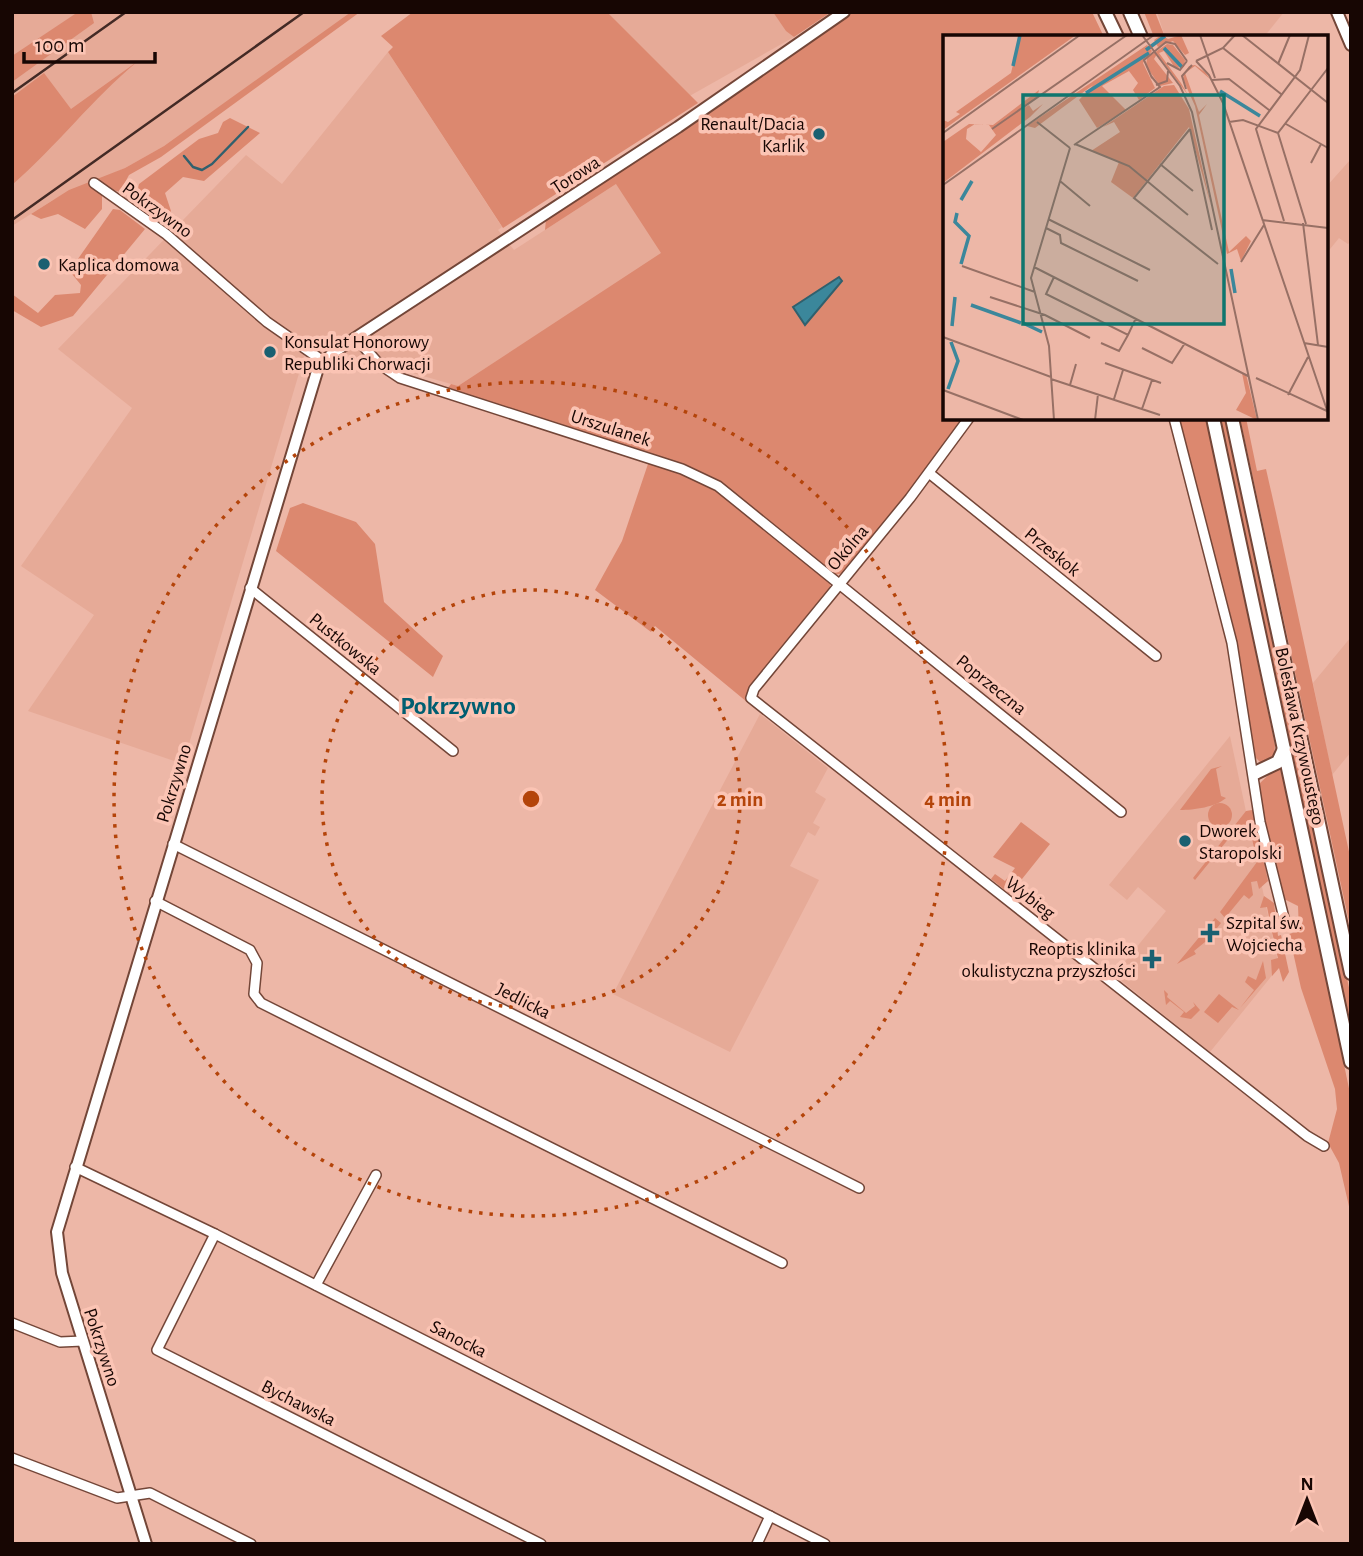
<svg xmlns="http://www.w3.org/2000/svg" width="1363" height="1556" font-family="'Alegreya Sans',sans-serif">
  <rect width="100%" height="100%" fill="#edb7a7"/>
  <!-- built -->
  <g fill="#e6aa97">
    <path d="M 12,12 L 354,12 L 164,146 L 125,168 L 53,200 L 12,226 Z"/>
    <path d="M 607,12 L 778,12 L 794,37 L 686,98 Z"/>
    <path d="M 1157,12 L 1284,12 L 1264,37 L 1165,37 Z"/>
    <path d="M 945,37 L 661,254 L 458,386 L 308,343 L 183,764 L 28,711 L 94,615 L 21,566 L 132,408 L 58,349 L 246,155 L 282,184 L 388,52 L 502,227 L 498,230 L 514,250 L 616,184 Z"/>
    <path d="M 1351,159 L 1351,241 L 1348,244 L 1339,238 L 1326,254 L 1326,187 Z"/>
    <path d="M 1351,637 L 1351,752 L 1332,775 L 1313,683 Z"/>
    <path d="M 760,714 L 828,768 L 815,792 L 826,799 L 813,823 L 820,827 L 815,836 L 808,832 L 790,866 L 819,880 L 730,1052 L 613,994 Z"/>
    <path d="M 1230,736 L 1279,967 L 1210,1052 L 1114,975 L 1166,911 L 1138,887 L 1127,900 L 1109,885 Z"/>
  </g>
  <!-- green -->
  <g fill="#dc886f">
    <path d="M 78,12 L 91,12 L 94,23 L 12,82 L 12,56 Z"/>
    <path d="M 351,12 L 360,12 L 161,157 L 129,175 L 120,192 L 109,189 L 102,194 L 102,209 L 85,229 L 58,214 L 41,219 L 31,214 L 69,190 L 125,168 L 164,146 Z"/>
    <path d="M 413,12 L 607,12 L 698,103 L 503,228 L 388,52 L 393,47 L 381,36 Z"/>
    <path d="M 773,12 L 831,12 L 794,37 L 786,31 Z"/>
    <path d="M 852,12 L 1092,12 L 1104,37 L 945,37 L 945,418 L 964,418 L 935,456 L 930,470 L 849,572 L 834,575 L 730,490 L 706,475 L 448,388 L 451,384 L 458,386 L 661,253 L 616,184 L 545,230 L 546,219 Z"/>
    <path d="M 1144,12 L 1155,12 L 1165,37 L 1154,37 Z"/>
    <path d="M 138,61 C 92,99 57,146 12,185 L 12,97 L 44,73 L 71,109 Z"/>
    <path d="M 230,118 L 260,133 L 204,181 L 183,177 L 165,193 L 171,211 L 163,221 C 152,213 134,199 139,184 L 199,139 L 218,133 L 223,122 Z"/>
    <path d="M 113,209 L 120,210 L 145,229 L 73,316 L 41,327 L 12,310 L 12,294 L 38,313 L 55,295 L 80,293 L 81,285 L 72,274 L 73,266 Z"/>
    <path d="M 1178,418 L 1206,418 L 1275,745 L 1274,757 L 1263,765 L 1254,756 L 1233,624 Z"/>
    <path d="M 1219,418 L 1227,418 L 1351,997 L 1351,1037 Z"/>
    <path d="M 1240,418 L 1246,418 L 1257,471 L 1266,469 L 1276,513 L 1351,861 L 1351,931 Z"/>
    <path d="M 649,461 L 714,487 L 830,583 L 830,590 L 748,693 L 747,702 L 655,626 L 651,632 L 595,590 L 622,541 Z"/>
    <path d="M 303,503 L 356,522 L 375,544 L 384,602 L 443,656 L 433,677 L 276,551 L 290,508 Z"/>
    <path d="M 1281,763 L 1351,1098 L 1351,1215 L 1339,1163 L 1328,1143 L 1337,1109 L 1335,1089 L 1301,988 L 1289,934 L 1299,931 L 1298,906 L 1282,898 L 1264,823 L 1259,784 Z"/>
    <path d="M 1222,766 L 1216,769 L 1221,796 L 1226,798 C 1216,807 1194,810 1180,810 L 1211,769 Z"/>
    <circle cx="1220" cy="815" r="12"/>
    <path d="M 1252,810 L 1255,813 L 1268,881 L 1259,889 L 1257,881 L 1251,882 L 1253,895 L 1249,899 L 1244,895 L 1225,918 L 1220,912 L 1257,862 L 1252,839 L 1239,826 L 1195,880 L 1193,878 L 1246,811 Z"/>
    <path d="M 1021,822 L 1050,844 L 1010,894 L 991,879 L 995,874 L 1005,881 L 1015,868 L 993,857 Z"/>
    <path d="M 1264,896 L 1274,903 L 1278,936 L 1281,935 L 1289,972 L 1283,982 L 1279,968 L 1272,976 L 1271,960 L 1278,958 L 1274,943 L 1268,944 L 1274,940 L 1270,925 L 1264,926 L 1270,922 L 1267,907 L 1260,908 Z"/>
    <path d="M 1215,918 L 1221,923 L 1217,928 L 1222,932 L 1219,935 L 1215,930 L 1205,938 L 1209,943 L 1205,942 L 1194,951 L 1196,954 L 1177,964 Z"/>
    <path d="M 1263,961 L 1266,978 L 1240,1008 L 1254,990 L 1245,982 L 1248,976 L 1256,980 Z"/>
    <path d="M 1164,990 L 1168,994 L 1167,997 L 1186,1013 L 1195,1006 L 1193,1002 L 1200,1010 L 1191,1019 L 1180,1017 L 1184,1012 L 1170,1001 L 1166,1005 Z"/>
    <path d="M 1219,994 L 1239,1010 L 1232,1007 L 1218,1023 L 1204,1012 Z"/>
  </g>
  <!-- water -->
  <path fill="#3b879b" stroke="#30606d" stroke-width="2" d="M 839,277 L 842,281 L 805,325 L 793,307 Z"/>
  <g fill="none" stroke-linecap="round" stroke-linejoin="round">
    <!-- stream -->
    <path stroke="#30606d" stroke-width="2.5" d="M 184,156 L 193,167 L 202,170 L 212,164 L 248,127"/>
    <defs>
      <g id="minor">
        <path d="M 94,183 L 166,234 L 267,322 L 323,361"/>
        <path d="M 356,338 L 379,364 L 400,378 L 682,469 L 718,486 L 1121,812"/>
        <path d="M 969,418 L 910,498 L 754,689 L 751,698 L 1307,1136 L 1324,1146"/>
        <path d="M 1174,418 L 1232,643 L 1260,822 L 1284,918"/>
        <path d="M 929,473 L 1156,656"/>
        <path d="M 250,588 L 453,751"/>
        <path d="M 173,844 L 859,1188"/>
        <path d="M 155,901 L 250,950 L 257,963 L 254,994 L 261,1003 L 782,1263"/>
        <path d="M 75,1167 L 215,1234 L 825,1544"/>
        <path d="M 215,1234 L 157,1350 L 541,1544"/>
        <path d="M 316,1285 L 376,1175"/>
        <path d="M 12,1323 L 60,1342 L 83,1341"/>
        <path d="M 12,1458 L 117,1498 L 150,1493 L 251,1544"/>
        <path d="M 757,1544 L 770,1516"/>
      </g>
      <g id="tertiary">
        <path d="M 1337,12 L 1351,45"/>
        <path d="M 146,1544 L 62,1273 L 57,1232 L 318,368 L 334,352 L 678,127 L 844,12"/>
      </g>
      <g id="secondary">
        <path d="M 1105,12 L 1117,37"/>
        <path d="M 1130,12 L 1141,37"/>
        <path d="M 1213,418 L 1351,1062"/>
        <path d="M 1232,418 L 1351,973"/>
        <path d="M 1255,773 L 1278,762 L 1284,749"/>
      </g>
    </defs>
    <!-- minor casing -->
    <use href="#minor" stroke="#734638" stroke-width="12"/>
    <!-- tertiary casing -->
    <use href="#tertiary" stroke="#734638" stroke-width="14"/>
    <!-- secondary casing -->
    <use href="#secondary" stroke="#734638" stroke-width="16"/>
    <!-- minor -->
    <use href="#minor" stroke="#fff" stroke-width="9"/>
    <!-- tertiary -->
    <use href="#tertiary" stroke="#fff" stroke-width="10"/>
    <!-- secondary -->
    <use href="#secondary" stroke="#fff" stroke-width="12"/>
    <!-- rail -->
    <g stroke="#432a25" stroke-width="2.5">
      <path d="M 12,93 L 126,12"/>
      <path d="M 12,220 L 304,12"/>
    </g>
  </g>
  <!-- distance rings -->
  <g fill="none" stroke="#b4440a" stroke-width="3.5" stroke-dasharray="3.5 7">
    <circle cx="531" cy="799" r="209"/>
    <circle cx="531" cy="799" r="417"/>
  </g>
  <!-- markers -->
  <g fill="#1a6071" stroke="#fbc4b4" stroke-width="2.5">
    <circle cx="819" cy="134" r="7"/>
    <circle cx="44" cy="264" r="7"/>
    <circle cx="270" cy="352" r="7"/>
    <circle cx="1185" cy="841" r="7"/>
    <path d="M1206.5 922.5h7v7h7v7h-7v7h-7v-7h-7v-7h7z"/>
    <path d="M1148.5 948.5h7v7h7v7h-7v7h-7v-7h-7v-7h7z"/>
  </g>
  <g text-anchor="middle" stroke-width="7" stroke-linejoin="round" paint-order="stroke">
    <!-- poi labels -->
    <g font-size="19" fill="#170603" stroke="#fbc4b4" text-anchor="start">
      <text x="805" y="130" text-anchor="end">Renault/Dacia<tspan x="805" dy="22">Karlik</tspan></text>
      <text x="58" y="271">Kaplica domowa</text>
      <text x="284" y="348">Konsulat Honorowy<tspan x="284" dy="22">Republiki Chorwacji</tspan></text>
      <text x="1199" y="837">Dworek<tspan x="1199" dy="22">Staropolski</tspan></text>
      <text x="1226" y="929">Szpital św.<tspan x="1226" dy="22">Wojciecha</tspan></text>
      <text x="1136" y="955" text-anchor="end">Reoptis klinika<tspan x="1136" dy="22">okulistyczna przyszłości</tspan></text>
    </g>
    <!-- street labels -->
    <g font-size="19" fill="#170603" stroke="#fbc4b4">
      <text transform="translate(575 174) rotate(-33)" y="7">Torowa</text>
      <text transform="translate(158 209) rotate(36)" y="7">Pokrzywno</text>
      <text transform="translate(611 427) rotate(18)" y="7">Urszulanek</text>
      <text transform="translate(847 547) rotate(-50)" y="7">Okólna</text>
      <text transform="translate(1053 551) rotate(39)" y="7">Przeskok</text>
      <text transform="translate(346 643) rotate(39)" y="7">Pustkowska</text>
      <text transform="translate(992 684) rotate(39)" y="7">Poprzeczna</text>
      <text transform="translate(1301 736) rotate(78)" y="7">Bolesława Krzywoustego</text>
      <text transform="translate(173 783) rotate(-73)" y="7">Pokrzywno</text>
      <text transform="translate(1031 897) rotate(38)" y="7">Wybieg</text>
      <text transform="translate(524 1000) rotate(27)" y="7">Jedlicka</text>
      <text transform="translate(459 1338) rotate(27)" y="7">Sanocka</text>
      <text transform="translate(103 1347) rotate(72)" y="7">Pokrzywno</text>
      <text transform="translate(299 1402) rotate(27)" y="7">Bychawska</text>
    </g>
    <!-- district labels -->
    <g font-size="26" font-weight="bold" fill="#005e71" stroke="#fbc4b4">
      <text x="458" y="714">Pokrzywno</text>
    </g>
  </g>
  <!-- overview -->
  <g transform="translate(943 35)">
    <rect width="385" height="385" fill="#edb7a7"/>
    <path d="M 77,0 L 133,0 L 0,95 L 0,85 L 5,87 L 17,79 L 13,77 L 68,38 ZM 218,0 L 225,4 L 238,0 L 246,18 L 242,20 L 230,6 L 215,12 L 211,5 ZM 224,9 L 230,10 L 242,25 L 241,32 L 232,33 L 221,16 L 216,18 L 238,48 L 245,60 L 214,19 L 211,24 L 230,48 L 217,51 L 203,31 L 204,23 ZM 204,10 L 209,16 L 200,28 L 212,53 L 196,65 L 190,55 L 195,48 L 186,36 L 159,51 L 183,75 L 154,93 L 136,65 L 150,50 L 92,93 L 84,91 ZM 252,30 L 262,37 L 267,44 L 252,31 L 242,38 L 256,77 L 264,69 L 256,80 L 286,217 L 303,201 L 308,206 L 298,226 L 294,214 L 284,219 L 252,71 L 240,44 L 241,38 L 246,31 ZM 231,50 L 246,74 L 268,171 L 246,92 L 190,163 L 168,147 L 176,127 L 148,116 L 177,97 L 171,87 L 160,92 L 221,51 ZM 96,55 L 94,63 L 59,86 L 86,70 L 90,76 L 100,69 L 87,82 L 0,148 L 0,107 L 26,89 L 50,90 ZM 32,89 L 46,90 L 53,100 L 38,117 L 23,104 L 24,94 ZM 299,338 L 303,339 L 314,385 L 293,375 L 303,358 Z" fill="#dc886f" fill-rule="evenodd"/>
    <path fill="none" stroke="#3b879b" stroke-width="3.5" d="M 221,13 L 239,32M 203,15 L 222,1M 70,31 L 77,0M 277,56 L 317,81M 143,58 L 206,18M 18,165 L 29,146M 14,178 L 12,187 L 26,201 L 18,229M 288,234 L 292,258M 28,270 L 78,288M 80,288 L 99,297M 9,291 L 12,262M 5,354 L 15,326 L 8,307"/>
    <path fill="none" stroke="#977065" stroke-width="2" d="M 199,0 L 237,51 L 249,77 L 315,385M 257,0 L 272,43M 299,0 L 385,68M 280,13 L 338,59M 253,26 L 266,40 L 280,68 L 385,378M 253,26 L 280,13 L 292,0M 224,28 L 237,35 L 244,26M 335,29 L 347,0M 209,43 L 201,25 L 223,7 L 232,9 L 244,26M 269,45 L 286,44 L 326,75M 213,50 L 224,46 L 225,36M 243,54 L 239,41 L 249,30M 94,87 L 127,113M 286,87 L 300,85 L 335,98M 343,89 L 385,113M 49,94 L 184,0M 247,94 L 191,163 L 275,229M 247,94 L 269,195M 0,98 L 137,0M 132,109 L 186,131 L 245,180M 131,110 L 217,52 L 208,41M 368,128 L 378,109M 217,129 L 250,156M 117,146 L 147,171M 0,150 L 211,0M 105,184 L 207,235M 319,185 L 385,193M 341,186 L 313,94 L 357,35 L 366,0M 360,188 L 375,310M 363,189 L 335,98 L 385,33M 103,193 L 117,200 L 118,208 L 195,246M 298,227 L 321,190M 19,231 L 92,257M 91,232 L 305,341M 111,242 L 103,259 L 185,300 L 193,283M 47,262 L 102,280 L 147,303M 0,302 L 108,342M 158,308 L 176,316 L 185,300M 361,308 L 385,312M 199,313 L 229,328 L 242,308M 162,328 L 218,348M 313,343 L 384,376M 108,344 L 217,380M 127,350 L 133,329M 0,355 L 80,385M 345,360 L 365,322M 171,364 L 180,335M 199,374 L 209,345M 111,385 L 106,311 L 88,243 L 127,113M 152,385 L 155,359"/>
    <path fill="#0f766e" fill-opacity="0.15" stroke="#0f766e" stroke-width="3.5" d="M 80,60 L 281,60 L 281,289 L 80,289 Z"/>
    <rect width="385" height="385" fill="none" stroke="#170603" stroke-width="3.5"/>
  </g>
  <circle cx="531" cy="799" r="10" fill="#b4440a" stroke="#fbc4b4" stroke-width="3.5"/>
  <g font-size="21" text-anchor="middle" font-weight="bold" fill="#b4440a" stroke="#fbc4b4" stroke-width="7" stroke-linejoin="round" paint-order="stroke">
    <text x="740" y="806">2 min</text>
    <text x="948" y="806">4 min</text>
  </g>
  <!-- border -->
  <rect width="1363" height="1556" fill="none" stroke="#170603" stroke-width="28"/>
  <!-- north arrow -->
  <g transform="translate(1307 1500)" stroke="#fbc4b4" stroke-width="5" paint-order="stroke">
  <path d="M0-5L12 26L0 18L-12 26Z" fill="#170603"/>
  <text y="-10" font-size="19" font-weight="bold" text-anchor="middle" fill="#170603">N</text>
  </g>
  <!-- scale -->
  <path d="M24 52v10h131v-10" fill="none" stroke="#170603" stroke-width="3.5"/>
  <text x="35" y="52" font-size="21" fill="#170603" stroke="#fbc4b4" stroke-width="5" paint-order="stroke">100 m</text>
</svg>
